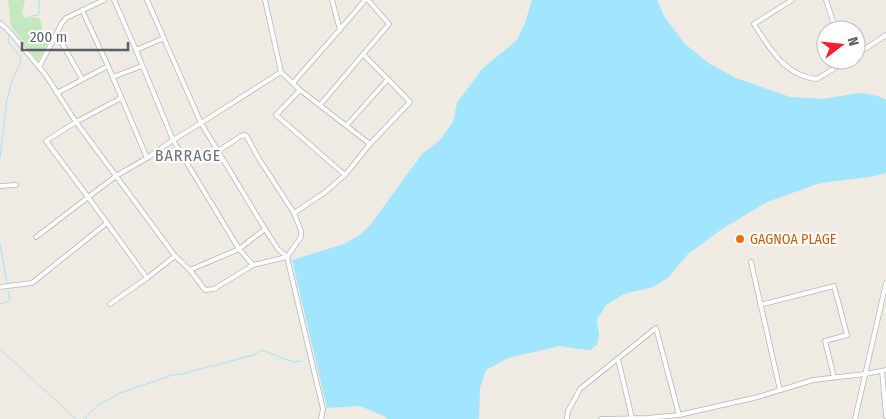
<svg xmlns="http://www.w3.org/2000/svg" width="886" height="419" font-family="'Fira Sans Condensed',sans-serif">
  <rect width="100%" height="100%" fill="#efeae2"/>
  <!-- green -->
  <path fill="#c3e9bc" d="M 8,0 L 25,0 L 22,12 L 24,17 L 39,18 L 42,26 L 41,39 L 48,43 L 38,61 L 11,26 Z"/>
  <!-- water -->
  <path fill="#a2e5ff" d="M 532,0 L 657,0 L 664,16 L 685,44 L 710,64 L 736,78 L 790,97 L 822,99 L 860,93 L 878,96 L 886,100 L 886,173 L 869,177 L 820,183 L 767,202 L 722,229 L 688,254 L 669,277 L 653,287 L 624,294 L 606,305 L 597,320 L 599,335 L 597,345 L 590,350 L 579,349 L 560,346 L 508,358 L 486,370 L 480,388 L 479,419 L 387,419 L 386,417 L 360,406 L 327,408 L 292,260 L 344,244 L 361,234 L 371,224 L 422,154 L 440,140 L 453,122 L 457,103 L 482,69 L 517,40 L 525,23 Z"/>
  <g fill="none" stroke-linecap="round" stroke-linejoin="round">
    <!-- stream -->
    <g stroke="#a2e5ff" stroke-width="1">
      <path d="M 13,29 L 21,25 L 31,16 L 38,15 L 39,12 L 39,0"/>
      <path d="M 0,158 L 7,99 L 12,81 L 21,61 L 20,56 L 8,42 L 9,35"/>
      <path d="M 0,244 L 7,283"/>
      <path d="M 0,304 L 10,301 L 8,291"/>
      <path d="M 0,349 L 76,419"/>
      <path d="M 84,419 L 97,406 L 120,393 L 172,375 L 182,374 L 208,367 L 211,365 L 214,366 L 238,359 L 254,355 L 261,350 L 293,362 L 302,361"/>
    </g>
    <defs>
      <g id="minor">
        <path d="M 114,0 L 136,50 L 173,140 L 239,249 L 253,265 L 287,257 L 323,409 L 321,419"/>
        <path d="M 147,0 L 201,123 L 265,229 L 278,249 L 287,257 L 301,237 L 301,231 L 294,213 L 259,159 L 247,137 L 245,135 L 241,136 L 218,151"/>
        <path d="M 265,0 L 281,72 L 300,90 L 370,144"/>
        <path d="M 332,0 L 340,30"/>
        <path d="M 792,0 L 754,24 C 770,49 785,76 817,79 L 848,60"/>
        <path d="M 826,0 L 836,30"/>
        <path d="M 82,10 L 108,66 L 147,158"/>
        <path d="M 0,23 L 9,31 L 45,74 L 76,122 L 116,176 L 175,256 L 190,270 L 205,290 L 214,289 L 253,265"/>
        <path d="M 57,34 L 82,79"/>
        <path d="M 136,50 L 164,38"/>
        <path d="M 856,55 L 886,35"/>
        <path d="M 39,67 L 62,23 L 66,18 L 104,0"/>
        <path d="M 113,77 L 142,66"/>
        <path d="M 293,83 C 317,55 342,28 365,0"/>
        <path d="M 300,90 L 276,115 L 345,175 L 370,144 L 410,102 L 364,55"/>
        <path d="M 57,93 L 108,66"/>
        <path d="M 121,98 L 76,122 L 46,141 L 88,197 L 147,278"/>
        <path d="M 320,105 L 389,24 L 368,0"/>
        <path d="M 347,125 L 388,79"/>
        <path d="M 0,186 L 16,185"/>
        <path d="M 294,213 L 324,193 L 345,175"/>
        <path d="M 36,237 L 116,176 L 147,158 L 173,140 L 201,123 L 281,72"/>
        <path d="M 751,262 L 780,390"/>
        <path d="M 190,270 L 239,249 L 265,229"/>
        <path d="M 0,287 L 32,283 L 107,223"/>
        <path d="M 110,304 L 147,278 L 175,256"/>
        <path d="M 760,305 L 834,286 L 847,335 L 825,341 L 834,377"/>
        <path d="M 618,359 L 632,418"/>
        <path d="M 882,371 L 886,416"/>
        <path d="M 567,419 L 568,411 L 580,389 L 656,328 L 679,415"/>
        <path d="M 601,419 L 647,418 L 679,415 L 758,397 L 813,380 L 865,374 L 886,370"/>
        <path d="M 855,419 L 886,283"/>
      </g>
    </defs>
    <!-- minor casing -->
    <use href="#minor" stroke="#b3b7bb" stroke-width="5.5"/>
    <!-- minor -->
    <use href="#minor" stroke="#fff" stroke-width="4"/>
  </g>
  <!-- markers -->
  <circle fill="#e8710a" stroke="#fff" stroke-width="2" cx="740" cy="239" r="5"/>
  <g text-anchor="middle" stroke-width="4.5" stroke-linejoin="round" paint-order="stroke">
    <!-- food labels -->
    <g font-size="14" fill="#c56008" stroke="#fff" text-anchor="start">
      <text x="750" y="244">GAGNOA PLAGE</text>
    </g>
    <!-- quarter labels -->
    <g font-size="16" letter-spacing="1" fill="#6b7377" stroke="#fff">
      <text x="188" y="161">BARRAGE</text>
    </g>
  </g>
  <!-- north arrow -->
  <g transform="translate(841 45) rotate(74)"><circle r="24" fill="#ffffff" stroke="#bdbfc1"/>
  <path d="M0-4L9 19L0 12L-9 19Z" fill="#f91e2e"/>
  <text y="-8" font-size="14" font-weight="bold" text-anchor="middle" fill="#5a6064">N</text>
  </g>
  <!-- scale -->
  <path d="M22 42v8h106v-8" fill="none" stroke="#5a6064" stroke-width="2.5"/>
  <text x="30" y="42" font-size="15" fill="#5a6064" stroke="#ffffff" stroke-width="4" paint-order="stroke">200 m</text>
</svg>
